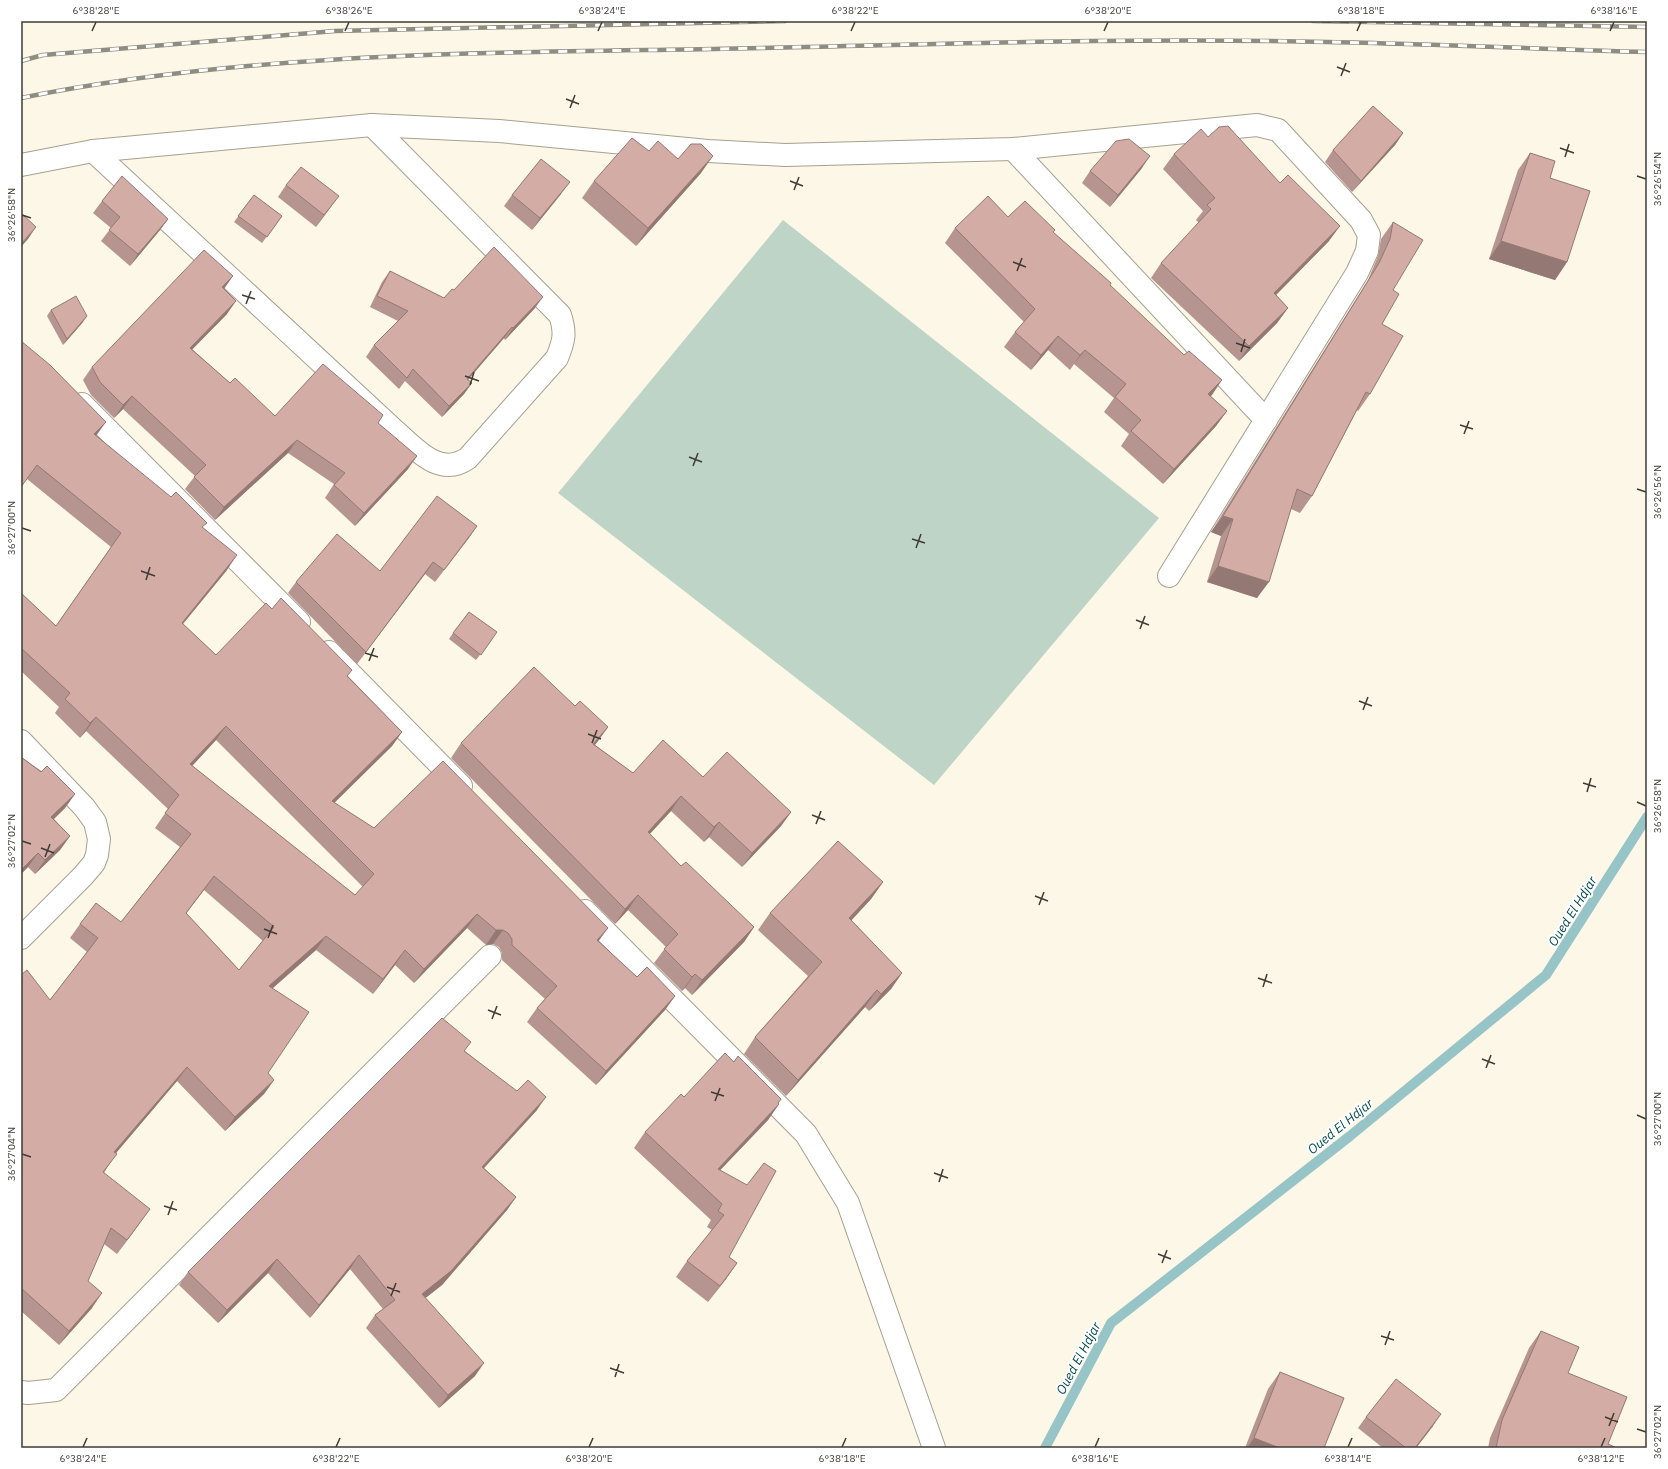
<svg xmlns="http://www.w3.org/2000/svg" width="1668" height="1469" font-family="'IBM Plex Sans',sans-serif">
  <rect width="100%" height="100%" fill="#fcf7e6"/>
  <!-- green -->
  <path fill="#bed4c7" d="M 783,220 L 1159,518 L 934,785 L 558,493 Z"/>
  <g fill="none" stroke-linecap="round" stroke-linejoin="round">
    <!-- stream -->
    <path stroke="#97c5c7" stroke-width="10" d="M 1045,1448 L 1111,1323 L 1350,1136 L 1546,975 L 1647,817"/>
    <defs>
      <g id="minor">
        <path d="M 1013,149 L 1266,420"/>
        <path d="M 93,151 L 393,429 C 414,447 439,479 468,458 L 557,358 C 564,341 566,333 560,315 L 372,125"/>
        <path d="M 21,165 L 93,151 L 372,125 L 499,131 L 708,151 L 785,155 L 1013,149 L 1257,125 L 1278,130 L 1361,220 L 1369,235 L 1367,251 L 1357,273 L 1169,576"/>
        <path d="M 82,404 L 299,622"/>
        <path d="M 329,652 L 461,786"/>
        <path d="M 21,741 L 84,807 L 95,822 L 99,839 L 97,855 L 94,863 L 83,876 L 21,938"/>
        <path d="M 585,911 L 806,1134 L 848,1203 L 934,1448"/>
        <path d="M 21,1392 L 28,1393 L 56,1390 L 490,956"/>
      </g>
    </defs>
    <!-- minor casing -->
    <use href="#minor" stroke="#a5a090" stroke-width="24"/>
    <!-- minor -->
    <use href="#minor" stroke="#fff" stroke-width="22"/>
    <defs>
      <g id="rail">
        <path d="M 1313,21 L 1647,27"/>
        <path d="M 21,61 L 43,55 L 335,31 L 785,21"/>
        <path d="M 21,98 C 248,52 483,53 714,49 C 919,45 1123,37 1328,42 C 1434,44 1541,49 1647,52"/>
      </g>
    </defs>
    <!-- rail casing -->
    <use href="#rail" stroke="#8f8c81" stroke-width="4.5"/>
    <!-- rail -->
    <use href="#rail" stroke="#fff" stroke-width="3" stroke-dasharray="9" stroke-linecap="butt"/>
  </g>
  <!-- wall -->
  <g fill="#b6948f" fill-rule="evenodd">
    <path d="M 1403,133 L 1395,145 L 1352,192 L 1325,162 L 1333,150 Z"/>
    <path d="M 1208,137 L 1329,241 L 1276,295 L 1288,308 L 1277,323 L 1239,361 L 1151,278 L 1161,263 L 1199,223 L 1196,220 L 1203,211 L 1163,169 L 1174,154 Z"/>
    <path d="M 649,151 L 678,159 L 701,173 L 636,246 L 582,198 L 594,181 Z"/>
    <path d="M 1530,153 L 1550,178 L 1567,262 L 1555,280 L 1489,259 L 1518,170 Z"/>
    <path d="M 1142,168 L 1110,207 L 1082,183 L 1090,171 Z"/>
    <path d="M 286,185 L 330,208 L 316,227 L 278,197 Z"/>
    <path d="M 561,194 L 532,230 L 504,206 L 512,195 Z"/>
    <path d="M 254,195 L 282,216 L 262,243 L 234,222 Z"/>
    <path d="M 102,201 L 168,219 L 160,230 L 130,266 L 101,241 L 111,228 L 93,213 Z"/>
    <path d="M 1008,217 L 1055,230 L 1053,232 L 1110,286 L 1212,395 L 1210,396 L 1227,411 L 1216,426 L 1163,484 L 1121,446 L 1129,434 L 1104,412 L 1114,398 L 1074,364 L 1070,370 L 1048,350 L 1031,370 L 1004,347 L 1015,332 L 1024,322 L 945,243 L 955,228 Z"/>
    <path d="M 1393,222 L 1393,290 L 1382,324 L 1370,394 L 1358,411 L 1357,410 L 1312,496 L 1300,513 L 1291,509 L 1257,598 L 1207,582 L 1221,536 L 1211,532 L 1368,280 L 1378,256 L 1381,239 Z"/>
    <path d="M 390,271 L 444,298 L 454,290 L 535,308 L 505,340 L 504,338 L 468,380 L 472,383 L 464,394 L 442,417 L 405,381 L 399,389 L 366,357 L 374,345 L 398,321 L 370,307 L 382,282 Z"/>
    <path d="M 224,289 L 227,314 L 192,349 L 230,383 L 275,416 L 378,423 L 408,469 L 355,526 L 325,498 L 334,484 L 288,453 L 215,520 L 185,489 L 195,476 L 123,409 L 114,418 L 91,395 L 83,380 L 92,367 Z"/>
    <path d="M 51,310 L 83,322 L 63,345 L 47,316 Z"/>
    <path d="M 21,341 L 96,436 L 203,528 L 227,570 L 183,624 L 216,655 L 272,609 L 348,676 L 402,732 L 392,746 L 334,803 L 374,828 L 599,942 L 637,977 L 675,996 L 665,1010 L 596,1085 L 527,1022 L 537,1008 L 545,999 L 502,960 L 502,953 L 499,947 L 493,944 L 486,945 L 467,928 L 414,983 L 395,965 L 373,994 L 316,950 L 273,988 L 268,1073 L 274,1080 L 264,1094 L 225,1131 L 177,1081 L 116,1153 L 104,1173 L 140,1223 L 117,1254 L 104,1244 L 88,1281 L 92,1308 L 59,1345 L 21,1311 L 21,975 L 50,1000 L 87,952 L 70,938 L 80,924 L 121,922 L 180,847 L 155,828 L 168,809 L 86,731 L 80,738 L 55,713 L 59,707 L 21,671 L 21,593 L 56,626 L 111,547 L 27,479 ZM 216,740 L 363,887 L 355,895 L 192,766 ZM 204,890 L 263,941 L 239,970 L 186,913 Z"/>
    <path d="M 477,526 L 435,582 L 425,574 L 357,664 L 288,593 L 296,582 L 380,571 Z"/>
    <path d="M 453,633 L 493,638 L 476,660 L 449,639 Z"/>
    <path d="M 575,706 L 608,727 L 598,741 L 595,745 L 633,773 L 703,777 L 791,812 L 781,826 L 742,867 L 709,837 L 704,842 L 671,811 L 649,834 L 681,866 L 754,927 L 744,942 L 692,995 L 685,988 L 682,991 L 654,963 L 666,947 L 628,910 L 615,924 L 451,758 L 461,743 Z"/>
    <path d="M 21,757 L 75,794 L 65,808 L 54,819 L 70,836 L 60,850 L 35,874 L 28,867 L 21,874 Z"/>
    <path d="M 883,882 L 871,899 L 851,920 L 902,973 L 891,989 L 869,1011 L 865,1007 L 786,1096 L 744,1054 L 755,1037 L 808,976 L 758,930 L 770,913 Z"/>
    <path d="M 465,1051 L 537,1110 L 484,1168 L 516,1197 L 507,1210 L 442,1285 L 425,1298 L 475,1376 L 439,1408 L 366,1328 L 375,1315 L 383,1309 L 350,1269 L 310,1318 L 268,1273 L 218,1323 L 179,1285 L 188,1272 Z"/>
    <path d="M 734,1062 L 779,1104 L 768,1120 L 720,1170 L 729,1257 L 737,1263 L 726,1279 L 708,1302 L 676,1277 L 687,1261 L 712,1230 L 707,1227 L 711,1220 L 634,1148 L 645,1132 L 684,1097 Z"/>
    <path d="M 1541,1331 L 1568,1373 L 1608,1444 L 1617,1448 L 1488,1448 L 1490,1438 L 1529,1348 Z"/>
    <path d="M 1280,1372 L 1324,1448 L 1245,1448 L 1268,1389 Z"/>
    <path d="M 1366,1417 L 1433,1426 L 1416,1448 L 1383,1448 L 1358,1428 Z"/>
  </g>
  <!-- shaded-wall -->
  <g fill="#947874">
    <path d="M 1403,133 L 1395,145 L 1352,192 L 1361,181 Z"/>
    <path d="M 713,156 L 701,173 L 636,246 L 648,228 Z"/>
    <path d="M 1150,156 L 1142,168 L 1110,207 L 1118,195 Z"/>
    <path d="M 570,182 L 561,194 L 532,230 L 540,218 Z"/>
    <path d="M 339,196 L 330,208 L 316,227 L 324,215 Z"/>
    <path d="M 168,219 L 160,230 L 130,266 L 138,254 Z"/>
    <path d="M 1340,226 L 1329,241 L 1263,308 L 1274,293 Z"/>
    <path d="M 36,227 L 28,239 L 21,247 L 21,244 Z"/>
    <path d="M 1501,241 L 1567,262 L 1555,280 L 1489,259 Z"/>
    <path d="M 233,276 L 224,289 L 222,287 Z"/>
    <path d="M 543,297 L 535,308 L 505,340 L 513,328 Z"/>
    <path d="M 236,301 L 227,314 L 181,361 L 190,348 Z"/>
    <path d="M 1288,308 L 1277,323 L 1239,361 L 1249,346 Z"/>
    <path d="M 87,316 L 83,322 L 63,345 L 67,339 Z"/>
    <path d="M 512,327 L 504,338 L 459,390 L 467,379 Z"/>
    <path d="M 1058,336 L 1048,350 L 1031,370 L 1041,355 Z"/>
    <path d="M 1085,350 L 1074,364 L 1070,370 L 1080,355 Z"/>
    <path d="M 1222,380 L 1212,395 L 1198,409 L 1208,394 Z"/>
    <path d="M 472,383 L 464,394 L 442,417 L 449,406 Z"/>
    <path d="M 132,396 L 123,409 L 114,418 L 123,405 Z"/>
    <path d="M 1227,411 L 1216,426 L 1163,484 L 1174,469 Z"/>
    <path d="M 106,422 L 96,436 L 84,448 L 94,434 Z"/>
    <path d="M 297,440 L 288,453 L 215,520 L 224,507 Z"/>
    <path d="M 417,456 L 408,469 L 355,526 L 364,513 Z"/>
    <path d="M 1223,516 L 1233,519 L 1221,536 L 1211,532 Z"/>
    <path d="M 477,526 L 469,538 L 435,582 Z"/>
    <path d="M 237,555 L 227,570 L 172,637 L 182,623 Z"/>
    <path d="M 433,562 L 425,574 L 357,664 L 366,652 Z"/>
    <path d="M 1218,566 L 1269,582 L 1257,598 L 1207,582 Z"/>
    <path d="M 96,717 L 86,731 L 80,738 L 90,723 Z"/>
    <path d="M 226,726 L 216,740 L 180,779 L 190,764 Z"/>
    <path d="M 608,727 L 598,741 L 583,758 L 593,744 Z"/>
    <path d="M 402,732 L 392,746 L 322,815 L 332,801 Z"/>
    <path d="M 75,794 L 65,808 L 41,831 L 51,817 Z"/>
    <path d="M 681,796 L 671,811 L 638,847 L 648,832 Z"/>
    <path d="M 791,812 L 781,826 L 742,867 L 752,853 Z"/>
    <path d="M 719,822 L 709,837 L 704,842 L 714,827 Z"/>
    <path d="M 70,836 L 60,850 L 35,874 L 45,860 Z"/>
    <path d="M 38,853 L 28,867 L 21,874 L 21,870 Z"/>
    <path d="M 214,876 L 204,890 L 176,927 L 186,913 Z"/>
    <path d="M 883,882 L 871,899 L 838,935 L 849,918 Z"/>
    <path d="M 638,895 L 628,910 L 615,924 L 625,909 Z"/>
    <path d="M 477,914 L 467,928 L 414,983 L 424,969 Z"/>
    <path d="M 754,927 L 744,942 L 692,995 L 702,980 Z"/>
    <path d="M 608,928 L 598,942 L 597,940 Z"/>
    <path d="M 496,930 L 503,930 L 493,944 L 486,945 Z"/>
    <path d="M 326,936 L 316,950 L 259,1000 L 269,986 Z"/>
    <path d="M 405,950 L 395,965 L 373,994 L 383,979 Z"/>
    <path d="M 902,973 L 891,989 L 869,1011 L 881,994 Z"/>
    <path d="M 695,974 L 685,988 L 682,991 L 692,977 Z"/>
    <path d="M 877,990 L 865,1007 L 786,1096 L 798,1080 Z"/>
    <path d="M 675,996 L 665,1010 L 596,1085 L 606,1071 Z"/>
    <path d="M 187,1067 L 177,1081 L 105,1166 L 114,1152 Z"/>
    <path d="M 274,1080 L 264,1094 L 225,1131 L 235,1117 Z"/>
    <path d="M 546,1097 L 537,1110 L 473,1180 L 482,1167 Z"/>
    <path d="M 781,1099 L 773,1110 L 779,1104 L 768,1120 L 706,1185 L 718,1169 Z"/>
    <path d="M 516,1197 L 507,1210 L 442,1285 L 413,1308 L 422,1294 Z"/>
    <path d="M 150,1209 L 140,1223 L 117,1254 L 127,1240 Z"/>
    <path d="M 359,1255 L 350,1269 L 310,1318 L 319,1305 Z"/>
    <path d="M 277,1259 L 268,1273 L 218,1323 L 227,1310 Z"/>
    <path d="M 737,1263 L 726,1279 L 708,1302 L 720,1286 Z"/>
    <path d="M 102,1293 L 92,1308 L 59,1345 L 69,1331 Z"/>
    <path d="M 484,1363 L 475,1376 L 439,1408 L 448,1395 Z"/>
    <path d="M 1441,1414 L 1433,1426 L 1416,1448 L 1415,1448 Z"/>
    <path d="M 1254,1438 L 1280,1448 L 1247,1448 Z"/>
  </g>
  <!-- building -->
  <g fill="#d4aca6" stroke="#947874" fill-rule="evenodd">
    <path d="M 1373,106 L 1403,133 L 1361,181 L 1333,150 Z"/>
    <path d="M 1228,126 L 1280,183 L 1288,175 L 1340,226 L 1274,293 L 1288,308 L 1249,346 L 1161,263 L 1211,209 L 1207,205 L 1215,198 L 1174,154 L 1201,129 L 1208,137 L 1219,127 Z"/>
    <path d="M 632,138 L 649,151 L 658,141 L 678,159 L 691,144 L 701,144 L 713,156 L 648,228 L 594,181 Z"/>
    <path d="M 1129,139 L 1150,156 L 1118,195 L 1090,171 L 1116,141 Z"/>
    <path d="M 1530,153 L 1555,161 L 1550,178 L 1590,191 L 1567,262 L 1501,241 Z"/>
    <path d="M 541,159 L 570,182 L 540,218 L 512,195 Z"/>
    <path d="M 301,167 L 339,196 L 324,215 L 286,185 Z"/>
    <path d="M 122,176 L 168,219 L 138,254 L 109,230 L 120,217 L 102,201 Z"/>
    <path d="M 254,195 L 282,216 L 267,237 L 238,216 Z"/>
    <path d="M 988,196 L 1008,217 L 1025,201 L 1055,230 L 1053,232 L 1111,283 L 1110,285 L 1184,355 L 1189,351 L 1222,380 L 1208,394 L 1227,411 L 1174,469 L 1131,431 L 1141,420 L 1115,397 L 1126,384 L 1085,350 L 1080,355 L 1058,336 L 1041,355 L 1015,332 L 1035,309 L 955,228 Z"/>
    <path d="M 21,213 L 36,227 L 21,244 Z"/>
    <path d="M 1393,222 L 1423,240 L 1393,290 L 1399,294 L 1382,324 L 1403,336 L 1370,394 L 1366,392 L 1312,496 L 1297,489 L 1269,582 L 1218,566 L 1233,519 L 1223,516 L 1379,263 L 1390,239 Z"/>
    <path d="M 494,247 L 543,297 L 513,328 L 512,327 L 467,379 L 472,383 L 449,406 L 413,369 L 407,378 L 374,345 L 408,311 L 377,296 L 390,271 L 444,298 L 452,289 L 454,290 Z"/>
    <path d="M 204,250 L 233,276 L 222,287 L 236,301 L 190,348 L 230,383 L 235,378 L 275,416 L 323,364 L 383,415 L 378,423 L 417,456 L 364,513 L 334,485 L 345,473 L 297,440 L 224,507 L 194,477 L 206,465 L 132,396 L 123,405 L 100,382 L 92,367 Z"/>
    <path d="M 76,296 L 87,316 L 67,339 L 51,310 Z"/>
    <path d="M 21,341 L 50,365 L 106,422 L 94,434 L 171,497 L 176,492 L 207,523 L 202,527 L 237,555 L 182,623 L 216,655 L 266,603 L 272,609 L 281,598 L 352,670 L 347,676 L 402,732 L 332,801 L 374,828 L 443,761 L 608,928 L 597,940 L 637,977 L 647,967 L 675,996 L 606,1071 L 537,1008 L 557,986 L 512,945 L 512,939 L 508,933 L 503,930 L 496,930 L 477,914 L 424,969 L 405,950 L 383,979 L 326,936 L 269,986 L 309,1012 L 268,1073 L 274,1080 L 235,1117 L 187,1067 L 114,1152 L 117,1154 L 103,1172 L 150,1209 L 127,1240 L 111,1228 L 88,1281 L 102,1293 L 69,1331 L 21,1288 L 21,975 L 27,970 L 50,1000 L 98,938 L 80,924 L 96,903 L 121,922 L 191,834 L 165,813 L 179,795 L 96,717 L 90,723 L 65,699 L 70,693 L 21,648 L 21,593 L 56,626 L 121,533 L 37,465 L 21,487 ZM 226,726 L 374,874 L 355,895 L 190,764 ZM 214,876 L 274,927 L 239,970 L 186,913 Z"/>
    <path d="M 437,496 L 477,526 L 444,570 L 433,562 L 366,652 L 296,582 L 337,534 L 380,571 Z"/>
    <path d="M 469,612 L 497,632 L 481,655 L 453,633 Z"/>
    <path d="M 534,667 L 575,706 L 580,701 L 608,727 L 593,744 L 633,773 L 663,740 L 703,777 L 727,752 L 791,812 L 752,853 L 719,822 L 714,827 L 681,796 L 648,832 L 681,866 L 686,862 L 754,927 L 702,980 L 695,974 L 692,977 L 664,949 L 678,934 L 638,895 L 625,909 L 461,743 Z"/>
    <path d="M 21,757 L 41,772 L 47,766 L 75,794 L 51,817 L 70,836 L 45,860 L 38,853 L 21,870 Z"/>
    <path d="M 838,841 L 883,882 L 849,918 L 902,973 L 881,994 L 877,990 L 798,1080 L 755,1037 L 822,962 L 770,913 Z"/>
    <path d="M 442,1018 L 471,1042 L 464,1051 L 517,1091 L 528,1080 L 546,1097 L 482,1167 L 516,1197 L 451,1271 L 422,1294 L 484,1363 L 448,1395 L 375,1315 L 395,1300 L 359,1255 L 319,1305 L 277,1259 L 227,1310 L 188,1272 Z"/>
    <path d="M 725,1053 L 734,1062 L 738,1056 L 781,1099 L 778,1103 L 779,1104 L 718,1169 L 747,1185 L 764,1163 L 776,1171 L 729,1257 L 737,1263 L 720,1286 L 687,1261 L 724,1215 L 718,1211 L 722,1204 L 645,1132 L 681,1094 L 684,1097 Z"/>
    <path d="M 1541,1331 L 1579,1347 L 1568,1373 L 1627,1397 L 1608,1444 L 1617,1448 L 1496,1448 L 1502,1420 Z"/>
    <path d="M 1280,1372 L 1344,1398 L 1324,1448 L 1280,1448 L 1254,1438 Z"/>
    <path d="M 1396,1379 L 1441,1414 L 1415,1448 L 1406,1448 L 1366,1417 Z"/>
  </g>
  <!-- ticks -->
  <path fill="none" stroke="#3e3c35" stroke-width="1.5" d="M 92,31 L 96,22M 345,31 L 349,22M 598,31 L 602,22M 851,31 L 855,22M 1104,31 L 1108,22M 1357,31 L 1361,22M 1610,31 L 1614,22M 1337,67 L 1350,72M 1341,76 L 1346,63M 566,99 L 579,104M 570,108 L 575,95M 1560,148 L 1574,153M 1565,157 L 1569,144M 1637,176 L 1646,179M 790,181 L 803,186M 794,190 L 799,177M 22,215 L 31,218M 1013,262 L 1026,267M 1017,271 L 1022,258M 242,295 L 255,299M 246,304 L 251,291M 1236,343 L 1250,348M 1241,352 L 1245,339M 465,376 L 479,381M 470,385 L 474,372M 1460,425 L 1473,429M 1464,434 L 1469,421M 689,457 L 702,462M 693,466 L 698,453M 1637,489 L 1646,492M 22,528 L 31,531M 912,539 L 925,543M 916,548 L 921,534M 141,571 L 155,576M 146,580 L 150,567M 1136,620 L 1149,625M 1140,629 L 1145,616M 365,653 L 378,657M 369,661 L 374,648M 1359,701 L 1372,706M 1363,710 L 1368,697M 588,734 L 601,739M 592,743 L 597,730M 1583,783 L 1596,787M 1587,792 L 1591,778M 1637,802 L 1646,806M 812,815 L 825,820M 816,824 L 821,811M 22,841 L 31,844M 41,848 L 54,853M 45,857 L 50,844M 1035,896 L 1048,901M 1039,905 L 1044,892M 264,929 L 277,934M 268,938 L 273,925M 1258,978 L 1272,983M 1263,987 L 1267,974M 488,1010 L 501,1015M 492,1019 L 497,1006M 1482,1059 L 1495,1064M 1486,1068 L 1491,1055M 711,1092 L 724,1096M 715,1101 L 720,1088M 1637,1115 L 1646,1119M 22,1154 L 31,1157M 934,1173 L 948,1178M 939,1182 L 943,1169M 164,1206 L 177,1210M 168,1215 L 173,1201M 1158,1254 L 1171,1259M 1162,1263 L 1167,1250M 387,1287 L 400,1292M 391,1296 L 396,1283M 1381,1336 L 1394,1340M 1385,1345 L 1390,1331M 610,1368 L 624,1373M 615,1377 L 619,1364M 1605,1417 L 1618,1422M 1609,1426 L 1614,1413M 1637,1429 L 1646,1432M 83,1447 L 87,1438M 336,1447 L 340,1438M 589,1447 L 593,1438M 842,1447 L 846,1438M 1095,1447 L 1099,1438M 1348,1447 L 1352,1438M 1601,1447 L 1605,1438"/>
  <g text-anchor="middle" stroke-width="4" stroke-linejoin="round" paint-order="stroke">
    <!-- water labels -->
    <g font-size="13" font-style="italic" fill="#024a4d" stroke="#fff">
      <text transform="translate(1572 911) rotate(-58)" y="5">Oued El Hdjar</text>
      <text transform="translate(1340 1126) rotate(-39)" y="5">Oued El Hdjar</text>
      <text transform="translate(1078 1358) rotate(-62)" y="5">Oued El Hdjar</text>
    </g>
  </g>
  <!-- border -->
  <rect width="1668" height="1469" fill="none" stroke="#ffffff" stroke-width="44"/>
  <rect x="22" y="22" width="1624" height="1425" fill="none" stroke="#3e3c35" stroke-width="1.5"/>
  <g font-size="10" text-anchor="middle" fill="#3e3c35">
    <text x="96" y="14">6°38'28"E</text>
    <text x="349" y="14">6°38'26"E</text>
    <text x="602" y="14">6°38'24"E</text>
    <text x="855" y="14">6°38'22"E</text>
    <text x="1108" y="14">6°38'20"E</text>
    <text x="1361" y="14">6°38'18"E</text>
    <text x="1614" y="14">6°38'16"E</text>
    <text transform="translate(1657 179) rotate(-90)" y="4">36°26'54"N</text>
    <text transform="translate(11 215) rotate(-90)" y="4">36°26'58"N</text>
    <text transform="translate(1657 492) rotate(-90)" y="4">36°26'56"N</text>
    <text transform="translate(11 528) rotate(-90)" y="4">36°27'00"N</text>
    <text transform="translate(1657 806) rotate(-90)" y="4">36°26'58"N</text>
    <text transform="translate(11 841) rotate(-90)" y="4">36°27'02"N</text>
    <text transform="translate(1657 1119) rotate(-90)" y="4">36°27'00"N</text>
    <text transform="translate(11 1154) rotate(-90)" y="4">36°27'04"N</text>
    <text transform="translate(1657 1432) rotate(-90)" y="4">36°27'02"N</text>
    <text x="83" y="1462">6°38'24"E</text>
    <text x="336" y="1462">6°38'22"E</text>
    <text x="589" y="1462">6°38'20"E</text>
    <text x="842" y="1462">6°38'18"E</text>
    <text x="1095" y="1462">6°38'16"E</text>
    <text x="1348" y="1462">6°38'14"E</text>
    <text x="1601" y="1462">6°38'12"E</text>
  </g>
</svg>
